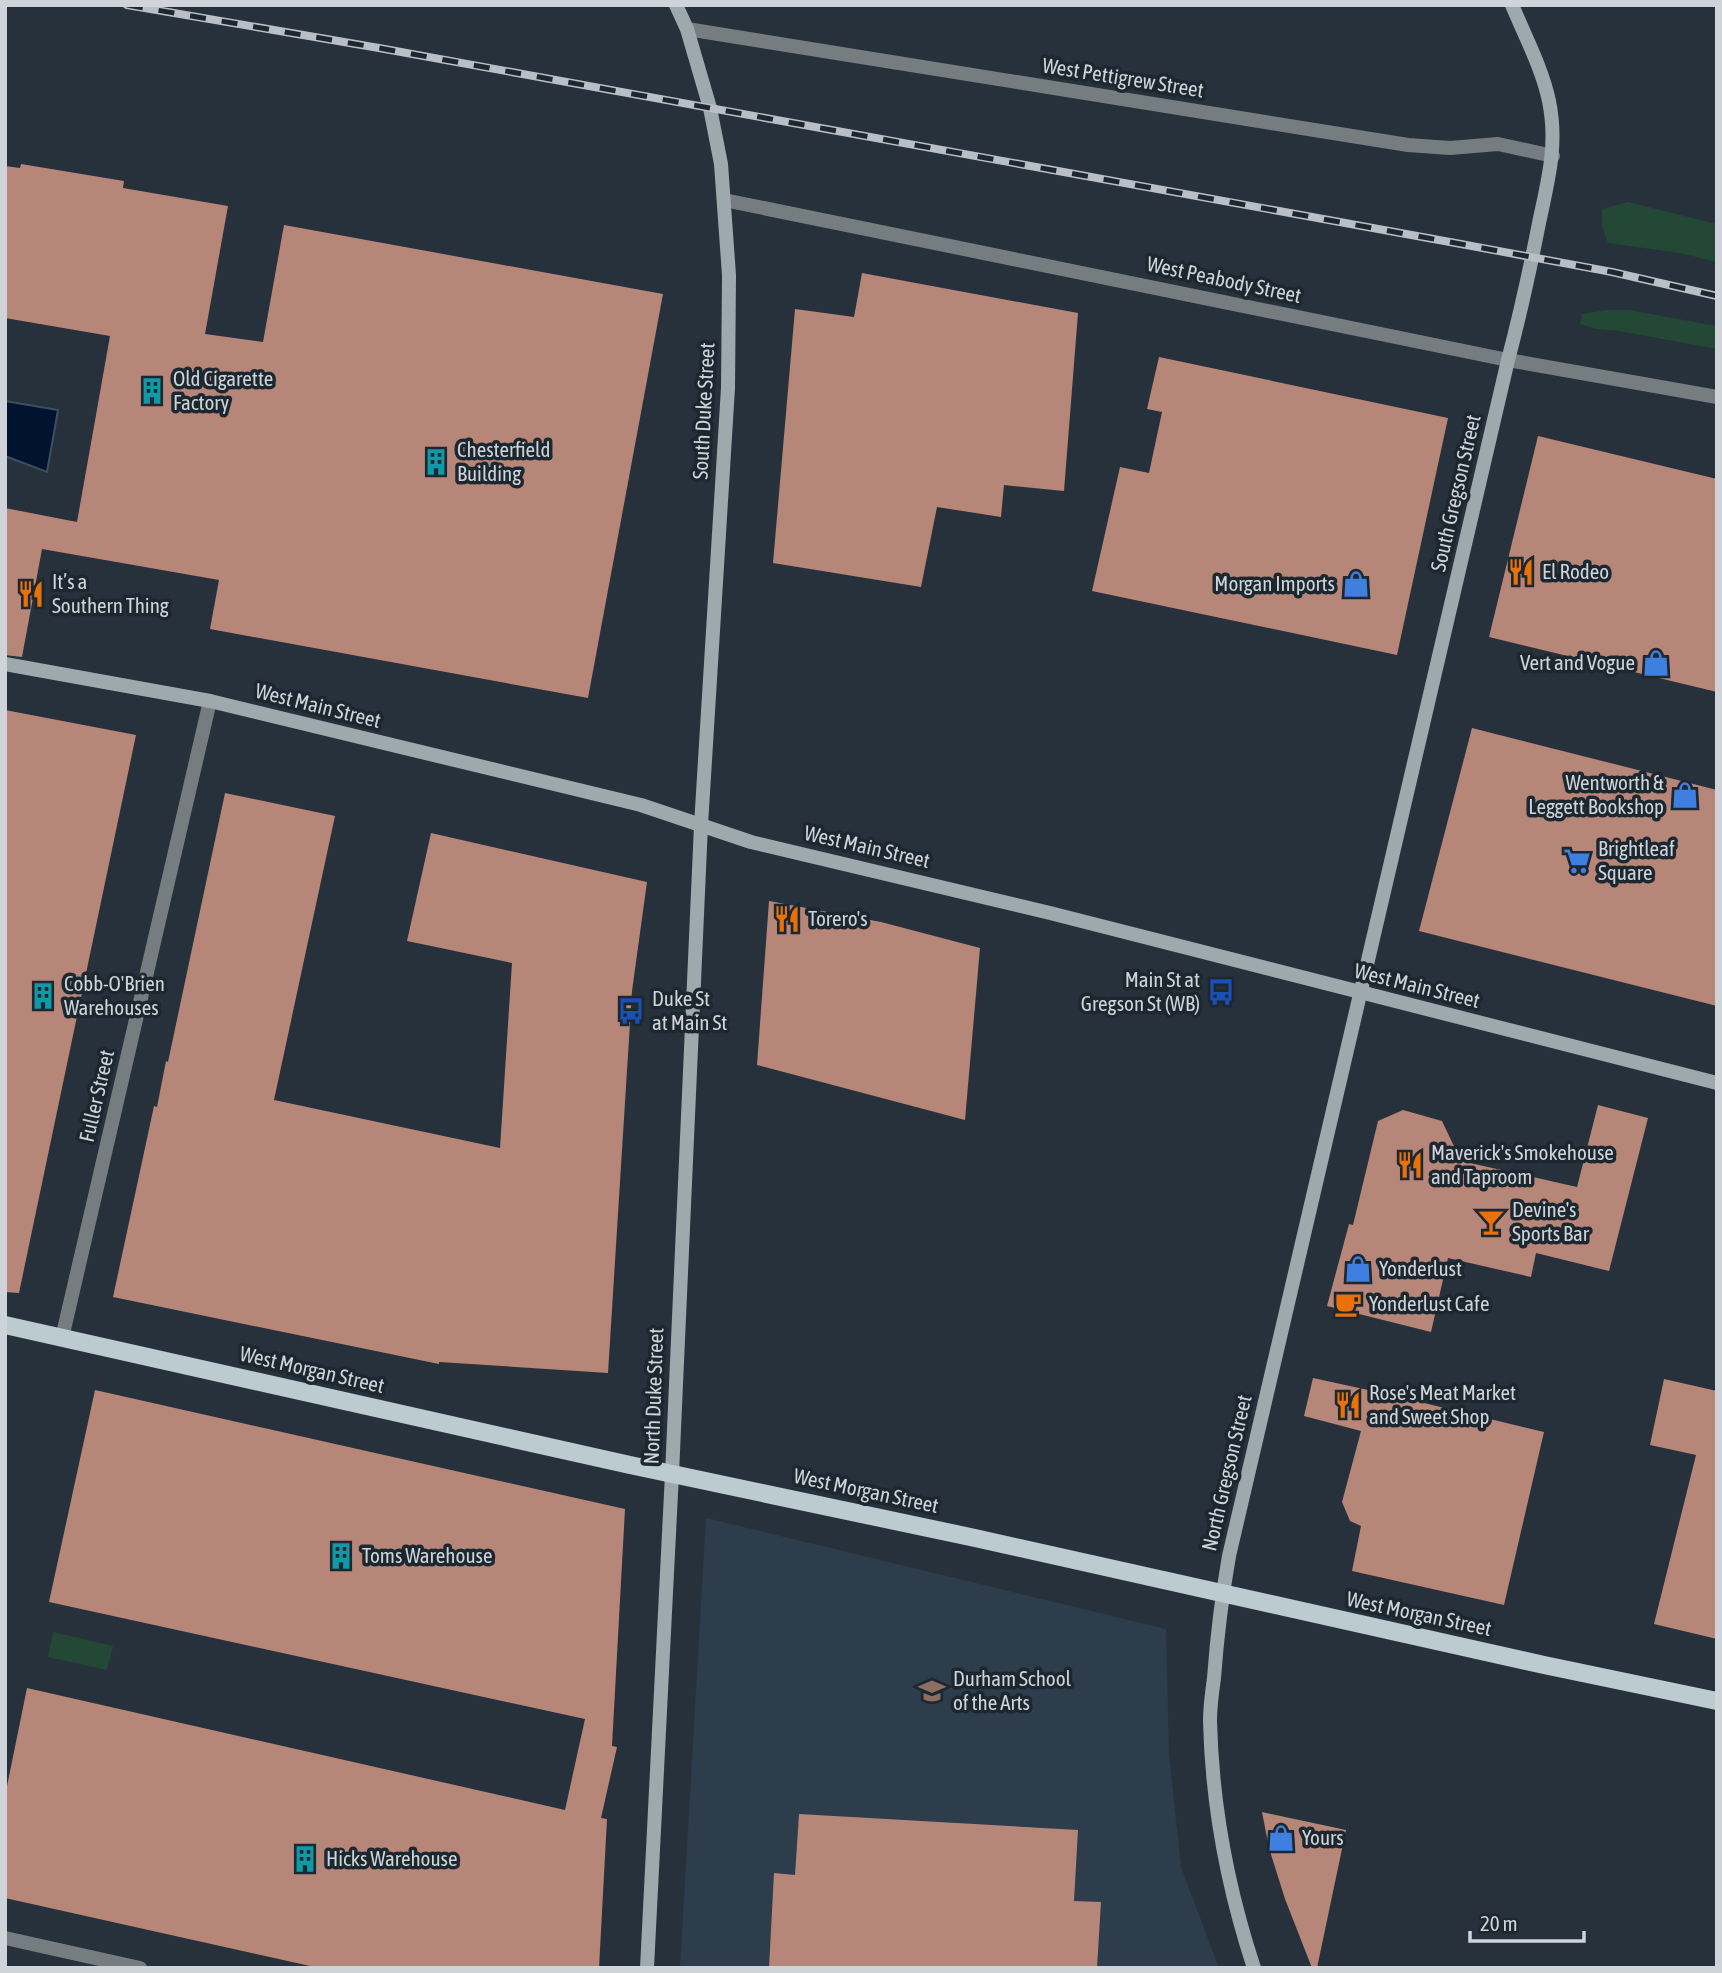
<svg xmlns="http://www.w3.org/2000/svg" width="1722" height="1973" font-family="'Asap Condensed',sans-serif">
  <rect width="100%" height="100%" fill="#27313b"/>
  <!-- built -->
  <path fill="#2e3d4b" d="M 706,1518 L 1166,1629 L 1169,1754 L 1181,1867 L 1219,1968 L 680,1968 Z"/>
  <!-- green -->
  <g fill="#234836">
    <path d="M 1628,202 L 1717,224 L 1717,262 L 1680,253 L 1608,243 L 1602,226 L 1602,209 Z"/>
    <path d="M 1607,310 L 1629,310 L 1717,326 L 1717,349 L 1619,331 L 1596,329 L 1580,324 L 1582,314 Z"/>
    <path d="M 53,1632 L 113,1646 L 107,1670 L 48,1657 Z"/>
  </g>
  <!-- water -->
  <path fill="#00142f" stroke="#3e4e62" stroke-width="2" d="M 5,401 L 58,410 L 47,472 L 5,456 Z"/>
  <!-- building -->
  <g fill="#b68679">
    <path d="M 21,164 L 124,181 L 123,188 L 228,206 L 205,334 L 263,342 L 284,225 L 663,294 L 588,698 L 210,629 L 219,580 L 42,549 L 22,657 L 5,655 L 5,508 L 77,522 L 110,336 L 5,318 L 5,166 L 20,168 Z"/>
    <path d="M 862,273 L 1078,313 L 1064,491 L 1004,485 L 1001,517 L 937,507 L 921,587 L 773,563 L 795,309 L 854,317 Z"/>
    <path d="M 1159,357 L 1448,418 L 1397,655 L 1092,591 L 1120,467 L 1149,473 L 1162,412 L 1147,409 Z"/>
    <path d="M 1538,436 L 1717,479 L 1717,692 L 1489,637 Z"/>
    <path d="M 5,710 L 136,735 L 19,1293 L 5,1292 Z"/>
    <path d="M 1472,728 L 1717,790 L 1717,1006 L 1419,931 Z"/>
    <path d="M 225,793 L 335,816 L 274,1100 L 500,1148 L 512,963 L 407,941 L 431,833 L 647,882 L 632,991 L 608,1373 L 439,1362 L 439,1364 L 113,1297 L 154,1106 L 157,1107 L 166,1061 L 168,1062 Z"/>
    <path d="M 769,901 L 881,922 L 980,948 L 965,1120 L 757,1065 Z"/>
    <path d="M 1598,1105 L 1648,1118 L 1609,1271 L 1536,1253 L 1531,1277 L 1448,1258 L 1431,1332 L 1327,1306 L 1349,1224 L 1353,1225 L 1378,1121 L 1403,1110 L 1442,1121 L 1461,1161 L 1577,1187 Z"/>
    <path d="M 1313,1378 L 1391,1395 L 1544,1432 L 1504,1605 L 1352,1571 L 1361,1526 L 1350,1521 L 1342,1502 L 1361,1431 L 1304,1416 Z"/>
    <path d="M 1664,1379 L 1717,1391 L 1717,1639 L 1654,1624 L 1696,1455 L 1650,1445 Z"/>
    <path d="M 95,1390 L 625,1509 L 612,1746 L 617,1747 L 601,1818 L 607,1819 L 599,1968 L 319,1968 L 5,1898 L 5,1796 L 27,1688 L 565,1810 L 585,1719 L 49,1602 Z"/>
    <path d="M 1262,1812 L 1346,1830 L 1317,1968 L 1312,1968 L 1285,1899 L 1269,1848 Z"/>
    <path d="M 799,1814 L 1078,1830 L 1074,1901 L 1101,1902 L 1097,1968 L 769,1968 L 774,1873 L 795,1875 Z"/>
  </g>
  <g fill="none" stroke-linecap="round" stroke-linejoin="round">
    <!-- minor -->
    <g stroke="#767d80" stroke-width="14">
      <path d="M 687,29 L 1408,145 L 1450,148 L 1498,144 L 1553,156"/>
      <path d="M 62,1338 L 210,701"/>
      <path d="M 5,1938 L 140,1968"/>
    </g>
    <!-- tertiary -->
    <path stroke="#767d80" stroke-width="14" d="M 724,200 L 1508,360 L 1717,397"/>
    <!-- secondary -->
    <g stroke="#9da9ad" stroke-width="14">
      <path d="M 5,664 L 210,701 L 641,805 L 751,842 L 1050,913 L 1717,1083"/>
      <path d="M 647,1968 L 672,1474 L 701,825 L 728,388 L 729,275 L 721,164 L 710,108 L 687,29 L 676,5"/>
      <path d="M 1254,1968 C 1228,1889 1212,1804 1210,1721 C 1210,1706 1212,1692 1214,1678 C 1217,1637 1222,1596 1229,1556 L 1508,360 C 1520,315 1530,269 1539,223 C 1548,180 1558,145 1549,101 C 1542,68 1525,36 1512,5"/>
    </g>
    <!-- primary -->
    <path stroke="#bccbd0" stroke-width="18" d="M 5,1325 L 630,1465 L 975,1538 L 1544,1665 L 1717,1701"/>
    <defs>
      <path id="rail" d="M 127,5 L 379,48 L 1450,242 L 1612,272 L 1717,296"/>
    </defs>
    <!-- rail casing -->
    <use href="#rail" stroke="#b9bfc6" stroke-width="8"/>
    <!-- rail -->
    <use href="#rail" stroke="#1d2730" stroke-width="5" stroke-dasharray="16" stroke-linecap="butt"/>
  </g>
  <!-- icons -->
  <defs>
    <symbol id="building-bare" viewBox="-9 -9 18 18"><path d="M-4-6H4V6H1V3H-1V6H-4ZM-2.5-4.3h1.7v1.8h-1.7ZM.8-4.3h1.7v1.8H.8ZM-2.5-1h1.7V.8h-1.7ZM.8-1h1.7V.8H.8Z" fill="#0f9aa8" stroke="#1d2730" stroke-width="2.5" paint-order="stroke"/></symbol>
    <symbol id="restaurant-bare" viewBox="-9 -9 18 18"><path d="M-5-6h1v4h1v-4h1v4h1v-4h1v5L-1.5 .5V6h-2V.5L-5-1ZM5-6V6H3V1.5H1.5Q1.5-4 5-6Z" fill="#e8710a" stroke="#1d2730" stroke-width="2.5" paint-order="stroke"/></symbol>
    <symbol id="shop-bare" viewBox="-9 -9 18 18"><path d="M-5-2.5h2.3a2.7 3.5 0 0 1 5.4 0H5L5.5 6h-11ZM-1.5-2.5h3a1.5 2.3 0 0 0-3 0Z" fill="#3f7fe0" stroke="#1d2730" stroke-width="2.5" paint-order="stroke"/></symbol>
    <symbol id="supermarket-bare" viewBox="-9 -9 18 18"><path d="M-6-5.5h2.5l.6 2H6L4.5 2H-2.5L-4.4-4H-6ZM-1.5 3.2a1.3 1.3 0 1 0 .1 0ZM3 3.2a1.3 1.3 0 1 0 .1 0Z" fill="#3f7fe0" stroke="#1d2730" stroke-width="2.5" paint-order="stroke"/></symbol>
    <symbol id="bus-bare" viewBox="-9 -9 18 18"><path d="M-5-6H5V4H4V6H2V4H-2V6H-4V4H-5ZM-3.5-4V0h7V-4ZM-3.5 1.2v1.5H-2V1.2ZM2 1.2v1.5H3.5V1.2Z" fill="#1a4fb4" stroke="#1d2730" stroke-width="2.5" paint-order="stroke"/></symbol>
    <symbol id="bar-bare" viewBox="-9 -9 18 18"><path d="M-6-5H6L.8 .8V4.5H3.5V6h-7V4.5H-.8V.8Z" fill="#e8710a" stroke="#1d2730" stroke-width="2.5" paint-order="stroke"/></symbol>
    <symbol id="cafe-bare" viewBox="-9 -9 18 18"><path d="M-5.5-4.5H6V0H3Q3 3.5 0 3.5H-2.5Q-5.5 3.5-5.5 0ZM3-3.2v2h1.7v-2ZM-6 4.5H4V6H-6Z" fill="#e8710a" stroke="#1d2730" stroke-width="2.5" paint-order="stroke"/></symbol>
    <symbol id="school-bare" viewBox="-9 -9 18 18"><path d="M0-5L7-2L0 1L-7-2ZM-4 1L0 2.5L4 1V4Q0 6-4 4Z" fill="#8d6e63" stroke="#1d2730" stroke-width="2.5" paint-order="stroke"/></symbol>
  </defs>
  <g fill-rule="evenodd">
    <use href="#building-bare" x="133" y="372" width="38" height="38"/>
    <use href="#building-bare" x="417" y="443" width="38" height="38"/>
    <use href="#restaurant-bare" x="1502" y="553" width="38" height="38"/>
    <use href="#shop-bare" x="1337" y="565" width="38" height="38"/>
    <use href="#restaurant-bare" x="12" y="575" width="38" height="38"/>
    <use href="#shop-bare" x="1637" y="644" width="38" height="38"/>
    <use href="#shop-bare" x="1666" y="776" width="38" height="38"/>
    <use href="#supermarket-bare" x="1558" y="842" width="38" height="38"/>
    <use href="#restaurant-bare" x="768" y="900" width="38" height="38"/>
    <use href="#bus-bare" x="1202" y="973" width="38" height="38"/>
    <use href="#building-bare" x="24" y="977" width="38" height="38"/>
    <use href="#bus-bare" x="612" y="992" width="38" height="38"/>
    <use href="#restaurant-bare" x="1391" y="1146" width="38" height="38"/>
    <use href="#bar-bare" x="1472" y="1203" width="38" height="38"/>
    <use href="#shop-bare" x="1339" y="1250" width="38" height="38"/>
    <use href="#cafe-bare" x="1329" y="1285" width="38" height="38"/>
    <use href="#restaurant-bare" x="1329" y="1386" width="38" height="38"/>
    <use href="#building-bare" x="322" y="1537" width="38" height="38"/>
    <use href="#school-bare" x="913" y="1672" width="38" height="38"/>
    <use href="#shop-bare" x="1262" y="1819" width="38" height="38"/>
    <use href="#building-bare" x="286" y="1840" width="38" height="38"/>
  </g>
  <g text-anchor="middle" stroke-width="7" stroke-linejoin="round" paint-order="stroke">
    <!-- street labels -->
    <g font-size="21" fill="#ced4da" stroke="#1d2730">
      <text transform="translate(1123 78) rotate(9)" y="7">West Pettigrew Street</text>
      <text transform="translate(1224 280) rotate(12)" y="7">West Peabody Street</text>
      <text transform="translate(704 411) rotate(-87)" y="7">South Duke Street</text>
      <text transform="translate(1456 493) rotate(-77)" y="7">South Gregson Street</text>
      <text transform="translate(318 706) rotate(14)" y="7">West Main Street</text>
      <text transform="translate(867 847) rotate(13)" y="7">West Main Street</text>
      <text transform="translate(1417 986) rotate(14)" y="7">West Main Street</text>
      <text transform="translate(97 1096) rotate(-77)" y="7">Fuller Street</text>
      <text transform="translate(312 1370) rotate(13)" y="7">West Morgan Street</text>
      <text transform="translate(654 1396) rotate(-88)" y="7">North Duke Street</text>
      <text transform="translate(1227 1473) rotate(-77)" y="7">North Gregson Street</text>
      <text transform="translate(866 1491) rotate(12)" y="7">West Morgan Street</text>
      <text transform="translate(1419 1614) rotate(12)" y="7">West Morgan Street</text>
    </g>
    <!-- poi labels -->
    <g font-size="21" fill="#ced4da" stroke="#1d2730" text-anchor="start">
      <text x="173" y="386">Old Cigarette<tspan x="173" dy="24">Factory</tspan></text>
      <text x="457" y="457">Chesterfield<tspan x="457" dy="24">Building</tspan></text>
      <text x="1542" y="579">El Rodeo</text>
      <text x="52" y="589">It’s a<tspan x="52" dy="24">Southern Thing</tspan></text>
      <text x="1335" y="591" text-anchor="end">Morgan Imports</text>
      <text x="1635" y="670" text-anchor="end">Vert and Vogue</text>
      <text x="1664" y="790" text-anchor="end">Wentworth &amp;<tspan x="1664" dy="24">Leggett Bookshop</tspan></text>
      <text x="1598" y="856">Brightleaf<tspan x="1598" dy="24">Square</tspan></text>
      <text x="808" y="926">Torero's</text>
      <text x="1200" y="987" text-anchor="end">Main St at<tspan x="1200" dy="24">Gregson St (WB)</tspan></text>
      <text x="64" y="991">Cobb-O'Brien<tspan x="64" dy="24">Warehouses</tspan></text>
      <text x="652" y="1006">Duke St<tspan x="652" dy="24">at Main St</tspan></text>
      <text x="1431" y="1160">Maverick's Smokehouse<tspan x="1431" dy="24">and Taproom</tspan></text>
      <text x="1512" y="1217">Devine's<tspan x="1512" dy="24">Sports Bar</tspan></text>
      <text x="1379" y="1276">Yonderlust</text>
      <text x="1369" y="1311">Yonderlust Cafe</text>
      <text x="1369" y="1400">Rose's Meat Market<tspan x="1369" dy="24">and Sweet Shop</tspan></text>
      <text x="362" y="1563">Toms Warehouse</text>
      <text x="953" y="1686">Durham School<tspan x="953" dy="24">of the Arts</tspan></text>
      <text x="1302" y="1845">Yours</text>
      <text x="326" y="1866">Hicks Warehouse</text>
    </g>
  </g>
  <!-- border -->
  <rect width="1722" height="1973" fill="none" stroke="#ced4da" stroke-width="14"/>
  <!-- scale -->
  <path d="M1470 1931v10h114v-10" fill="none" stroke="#ced4da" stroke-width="3.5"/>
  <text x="1480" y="1931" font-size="21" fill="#ced4da" stroke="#1d2730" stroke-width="5" paint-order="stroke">20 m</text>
</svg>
